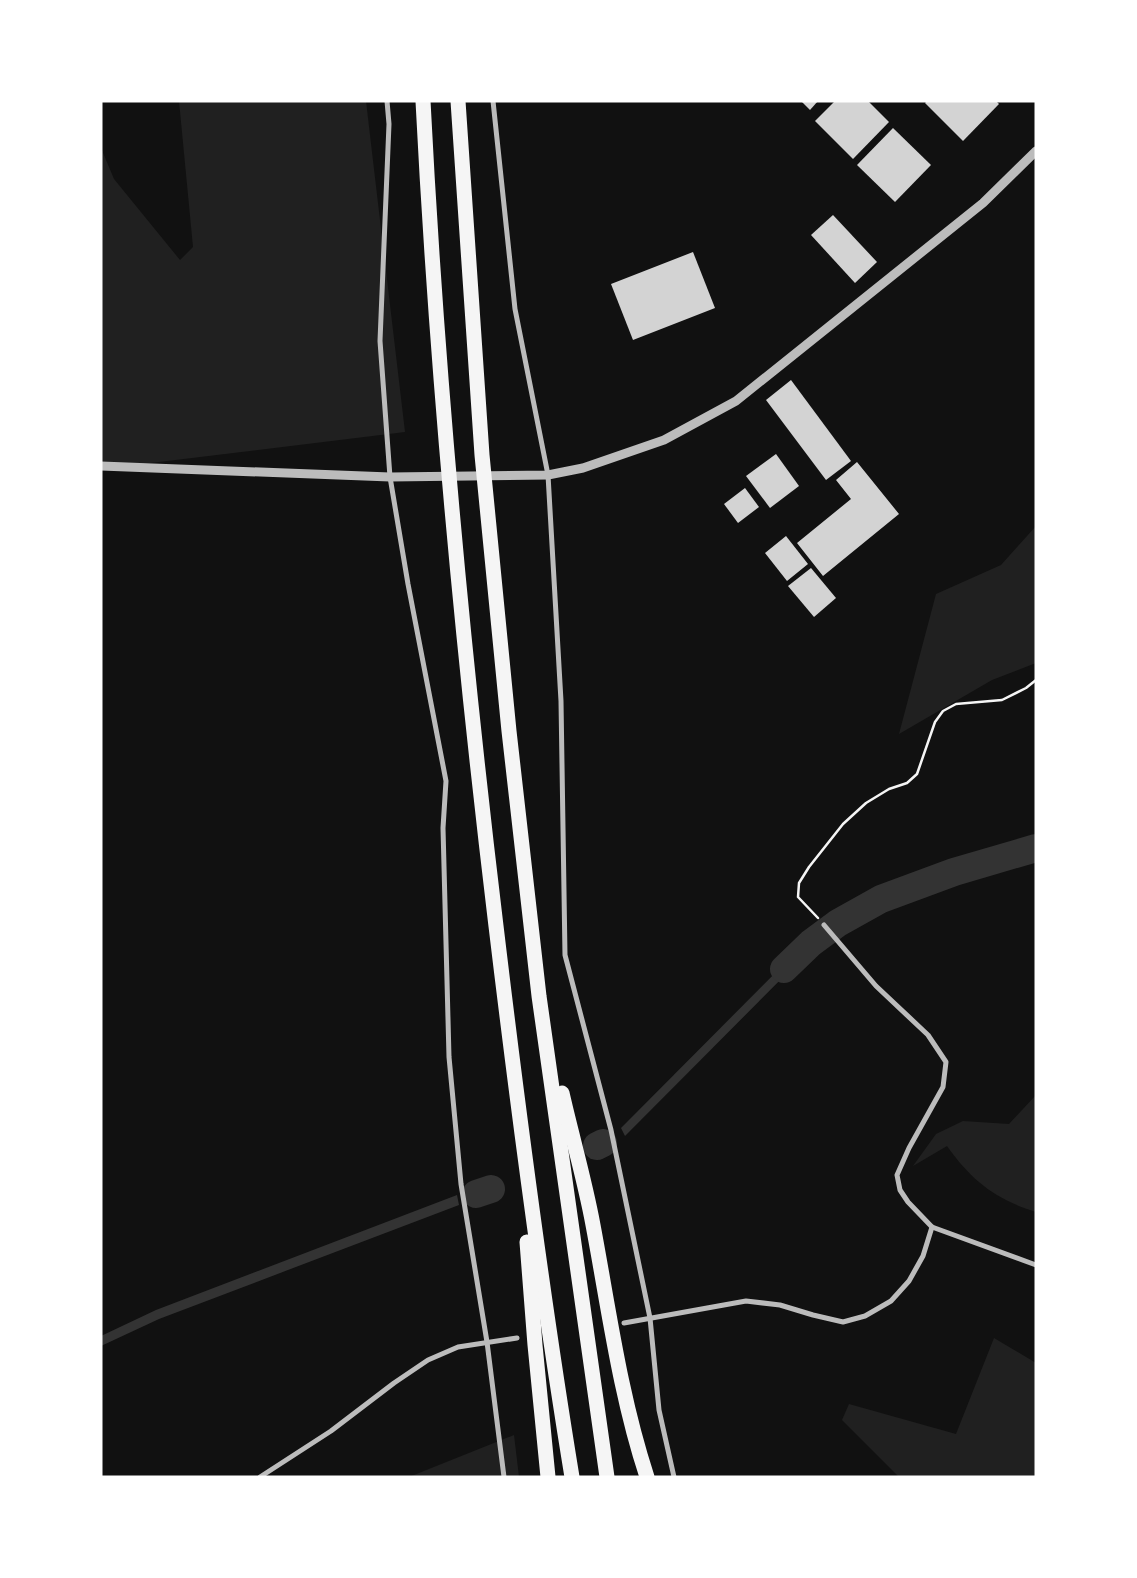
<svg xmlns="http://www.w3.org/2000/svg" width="1137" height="1578" font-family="'Sofia Sans Condensed',sans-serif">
  <rect width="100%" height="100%" fill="#111"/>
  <!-- green -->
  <g fill="#202020">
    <path d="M 179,101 L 366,101 L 405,432 L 101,469 L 101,148 L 114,179 L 180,260 L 193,247 Z"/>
    <path d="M 1036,526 L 1036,663 L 992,680 L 899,734 L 936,594 L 1001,565 Z"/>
    <path d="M 1036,1095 L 1036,1212 C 995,1199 972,1181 947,1146 L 913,1166 L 936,1134 L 963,1121 L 1009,1124 Z"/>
    <path d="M 994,1338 L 1036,1363 L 1036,1477 L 899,1477 L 842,1420 L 849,1404 L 956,1434 Z"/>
    <path d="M 514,1435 L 519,1477 L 409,1477 Z"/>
  </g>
  <!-- water -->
  <g fill="#333">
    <path d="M 809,939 L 814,946 L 625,1136 L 621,1128 Z"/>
    <path d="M 457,1195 L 459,1205 L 159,1319 L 101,1346 L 101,1336 L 156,1310 Z"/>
  </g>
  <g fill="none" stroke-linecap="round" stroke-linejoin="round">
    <!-- river -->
    <g stroke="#333" stroke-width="28">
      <path d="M 784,969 L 811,943 L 838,923 L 881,899 L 954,872 L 1036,848"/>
      <path d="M 597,1146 L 603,1143"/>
      <path d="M 476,1194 L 491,1189"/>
    </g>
  </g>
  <!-- building -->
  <g fill="#d3d3d3">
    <path d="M 801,101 L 818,101 L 810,110 Z"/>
    <path d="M 835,101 L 868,101 L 889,122 L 853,159 L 815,121 Z"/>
    <path d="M 927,101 L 996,101 L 999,104 L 963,141 L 925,103 Z"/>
    <path d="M 893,128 L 931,165 L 895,202 L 857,165 Z"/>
    <path d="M 833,215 L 877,262 L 855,283 L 811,235 Z"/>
    <path d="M 693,252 L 715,308 L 633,340 L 611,284 Z"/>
    <path d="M 791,380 L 851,461 L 826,480 L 766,400 Z"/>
    <path d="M 776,454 L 799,486 L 770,508 L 746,476 Z"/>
    <path d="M 857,462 L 899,514 L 823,576 L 797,543 L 851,499 L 836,480 Z"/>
    <path d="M 745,488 L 759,507 L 738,523 L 724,504 Z"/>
    <path d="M 786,536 L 808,564 L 787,581 L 765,553 Z"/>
    <path d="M 811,568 L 836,598 L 814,617 L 788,586 Z"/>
  </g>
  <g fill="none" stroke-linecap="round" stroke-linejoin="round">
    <!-- path -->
    <path stroke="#f5f5f5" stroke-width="2.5" d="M 818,918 L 798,897 L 799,883 L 809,867 L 843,824 L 866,803 L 889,789 L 907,783 L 917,774 L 935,722 L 943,711 L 956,704 L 1002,700 L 1026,688 L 1036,680"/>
    <!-- minor -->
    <g stroke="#bcbcbc" stroke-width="5">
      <path d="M 387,101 L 389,124 L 380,341 L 390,477 L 408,584 L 446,781 L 443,828 L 449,1057 L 461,1184 L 487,1342 L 504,1477"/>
      <path d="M 493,101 L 515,309 L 548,475 L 561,701 L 565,955 L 611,1130 L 650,1318 L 659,1410 L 674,1477"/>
      <path d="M 824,925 L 876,986 L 928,1035 L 946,1062 L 943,1087 L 909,1148 L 897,1175 L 900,1190 L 908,1202 L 932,1227 L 1036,1265"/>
      <path d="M 624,1323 L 746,1301 L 780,1305 L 813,1315 L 843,1322 L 865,1316 L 891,1301 L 909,1281 L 923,1256 L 932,1227"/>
      <path d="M 260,1477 L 331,1431 L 394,1383 L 428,1360 L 458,1347 L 517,1338"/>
    </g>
    <!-- tertiary -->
    <path stroke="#bcbcbc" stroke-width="9" d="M 101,466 L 390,477 L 548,475 L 583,468 L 664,440 L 736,401 L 983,203 L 1036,151"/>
    <!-- motorway -->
    <g stroke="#f5f5f5" stroke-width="15">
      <path d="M 423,101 C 437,377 463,652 496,926 C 518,1110 542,1294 572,1477"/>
      <path d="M 458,101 L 482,455 L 509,731 L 539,996 L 607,1477"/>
      <path d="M 562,1093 C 572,1137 585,1181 593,1225 C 609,1310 620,1395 647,1477"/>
      <path d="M 527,1242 L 535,1345 L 548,1477"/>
    </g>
  </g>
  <!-- border -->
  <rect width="1137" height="1578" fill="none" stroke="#ffffff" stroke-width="205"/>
</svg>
